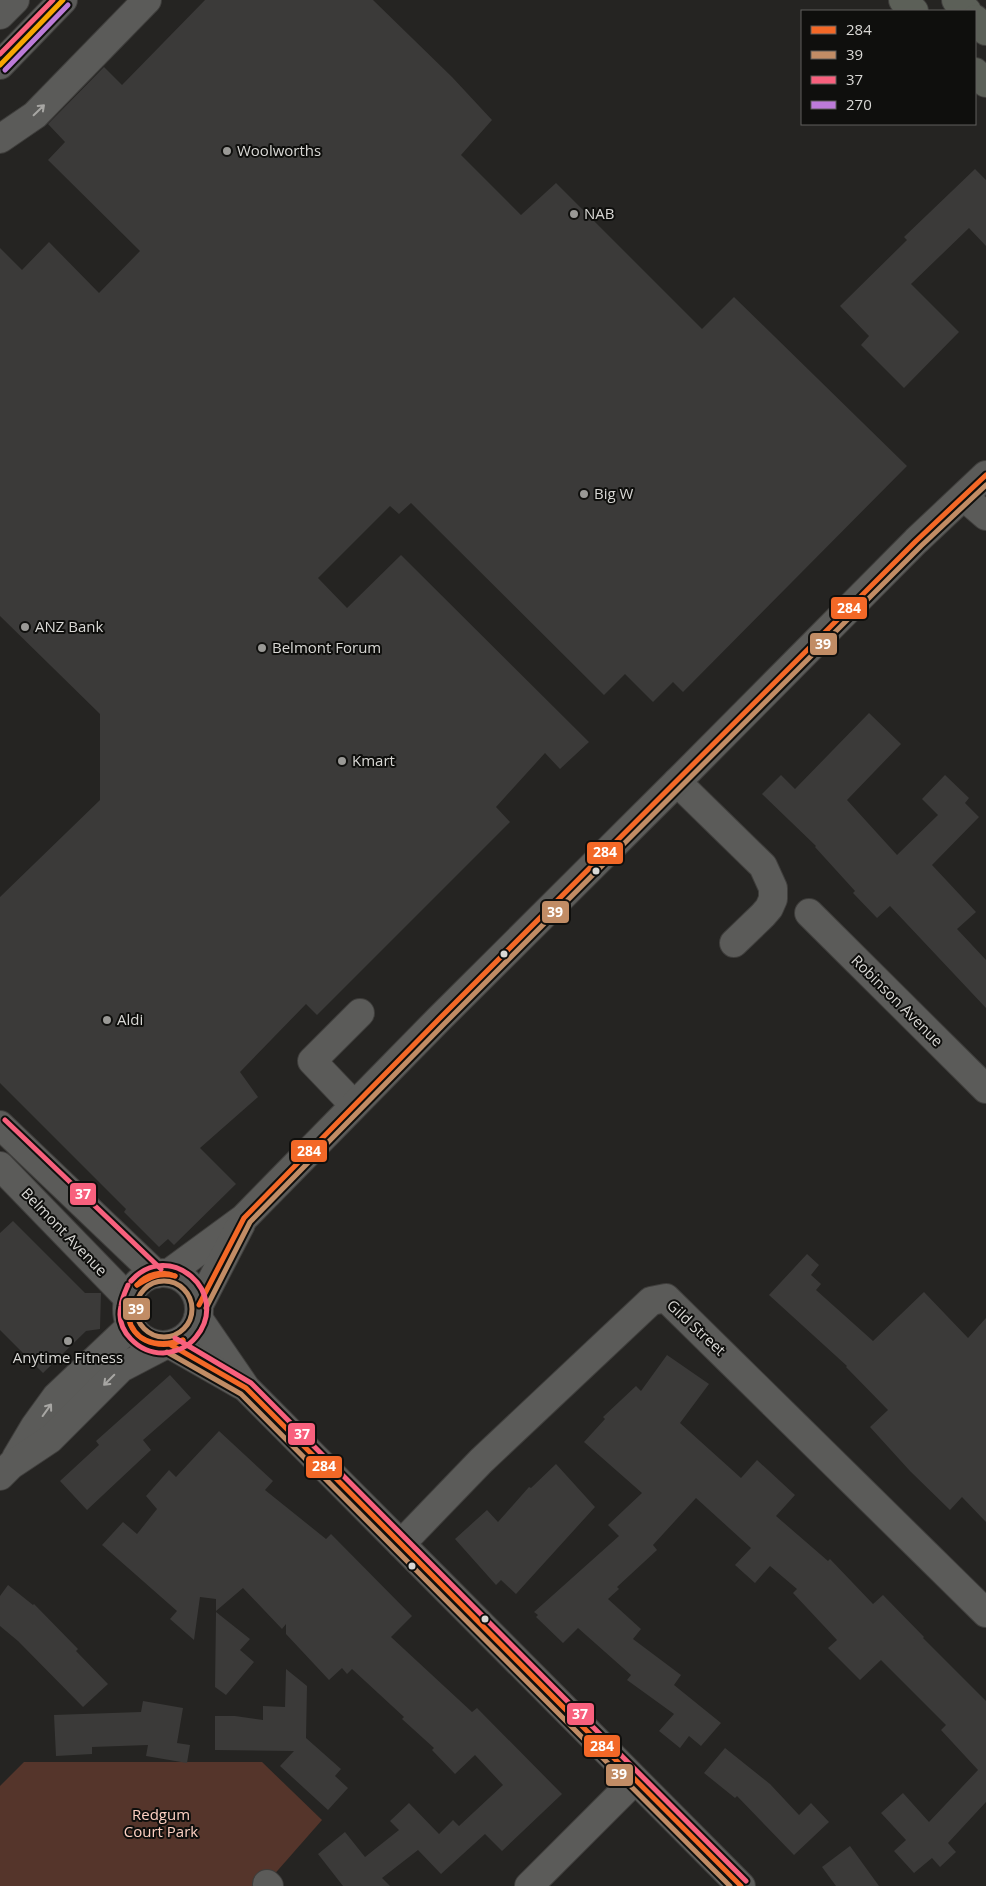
<svg xmlns="http://www.w3.org/2000/svg" width="986" height="1886" font-family="'Open Sans',sans-serif">
  <rect width="100%" height="100%" fill="#252422"/>
  <!-- green -->
  <path fill="#55352b" d="M 24,1762 L 262,1762 L 322,1820 L 264,1886 L 0,1886 L 0,1786 Z"/>
  <!-- building -->
  <g fill="#3b3a39">
    <path d="M 205,0 L 373,0 L 452,77 L 492,120 L 461,155 L 521,215 L 556,183 L 702,329 L 734,297 L 907,466 L 683,692 L 673,682 L 653,702 L 625,674 L 604,695 L 411,503 L 399,514 L 390,506 L 318,578 L 347,608 L 401,555 L 589,742 L 560,769 L 545,753 L 496,807 L 510,822 L 317,1015 L 306,1004 L 240,1072 L 258,1097 L 200,1148 L 236,1184 L 174,1245 L 168,1239 L 159,1247 L 124,1212 L 126,1209 L 0,1083 L 0,897 L 100,800 L 100,714 L 0,616 L 0,248 L 22,270 L 49,242 L 99,293 L 140,251 L 48,160 L 65,142 L 48,124 L 104,67 L 122,85 Z"/>
    <path d="M 975,169 L 986,180 L 986,246 L 969,228 L 911,284 L 959,332 L 904,388 L 861,345 L 869,336 L 840,306 L 907,240 L 904,237 Z"/>
    <path d="M 869,713 L 901,744 L 847,800 L 897,855 L 938,815 L 922,799 L 945,775 L 969,798 L 965,803 L 979,817 L 932,865 L 976,912 L 957,929 L 986,960 L 986,1008 L 890,906 L 877,918 L 853,893 L 855,891 L 815,847 L 816,846 L 762,794 L 781,775 L 795,789 Z"/>
    <path d="M 13,1221 L 85,1293 L 101,1293 L 100,1329 L 86,1331 L 43,1373 L 0,1330 L 0,1233 Z"/>
    <path d="M 807,1254 L 819,1265 L 811,1275 L 821,1284 L 816,1290 L 873,1341 L 924,1292 L 968,1338 L 986,1318 L 986,1522 L 962,1497 L 950,1510 L 910,1471 L 870,1427 L 888,1410 L 846,1367 L 847,1366 L 769,1295 Z"/>
    <path d="M 667,1355 L 709,1384 L 680,1423 L 741,1478 L 757,1460 L 795,1495 L 776,1516 L 828,1561 L 830,1559 L 873,1604 L 883,1595 L 924,1637 L 923,1638 L 986,1701 L 986,1802 L 948,1843 L 956,1852 L 940,1867 L 932,1858 L 914,1873 L 894,1851 L 906,1840 L 881,1813 L 903,1793 L 929,1822 L 978,1770 L 941,1730 L 946,1725 L 881,1660 L 860,1680 L 828,1648 L 837,1640 L 793,1593 L 797,1589 L 770,1566 L 755,1583 L 735,1565 L 751,1548 L 696,1498 L 653,1545 L 657,1550 L 617,1587 L 619,1589 L 608,1599 L 641,1629 L 633,1639 L 681,1675 L 674,1685 L 721,1723 L 701,1746 L 689,1736 L 680,1748 L 659,1731 L 674,1714 L 627,1680 L 631,1675 L 578,1628 L 563,1643 L 536,1617 L 538,1615 L 534,1612 L 619,1536 L 608,1525 L 642,1493 L 584,1442 L 605,1419 L 603,1417 L 636,1386 L 641,1391 Z"/>
    <path d="M 170,1375 L 191,1398 L 143,1440 L 151,1450 L 87,1510 L 60,1481 L 99,1445 L 96,1441 Z"/>
    <path d="M 219,1431 L 273,1481 L 265,1490 L 326,1539 L 331,1534 L 412,1616 L 391,1637 L 472,1712 L 477,1708 L 562,1794 L 502,1851 L 485,1834 L 441,1874 L 418,1850 L 382,1878 L 390,1886 L 343,1886 L 318,1854 L 345,1832 L 365,1857 L 399,1830 L 390,1821 L 409,1803 L 439,1834 L 453,1820 L 459,1826 L 503,1785 L 475,1755 L 455,1774 L 432,1750 L 434,1748 L 402,1719 L 404,1717 L 352,1669 L 347,1674 L 342,1668 L 329,1680 L 286,1634 L 286,1624 L 282,1629 L 243,1588 L 216,1611 L 216,1599 L 200,1597 L 194,1640 L 170,1619 L 177,1611 L 102,1545 L 123,1522 L 137,1534 L 157,1509 L 146,1496 L 169,1470 L 176,1477 Z"/>
    <path d="M 556,1464 L 595,1507 L 516,1594 L 501,1580 L 496,1585 L 455,1539 L 487,1510 L 498,1522 L 529,1487 L 531,1488 Z"/>
    <path d="M 8,1585 L 33,1605 L 34,1604 L 78,1649 L 76,1651 L 108,1684 L 83,1707 L 18,1641 L 0,1626 L 0,1596 Z"/>
    <path d="M 216,1612 L 250,1639 L 240,1650 L 254,1662 L 226,1695 L 215,1687 Z"/>
    <path d="M 286,1669 L 307,1686 L 306,1738 L 341,1769 L 335,1776 L 348,1788 L 328,1810 L 280,1766 L 294,1751 L 215,1750 L 215,1716 L 235,1716 L 263,1720 L 263,1706 L 285,1707 Z"/>
    <path d="M 143,1701 L 183,1708 L 177,1743 L 190,1745 L 187,1763 L 146,1756 L 148,1745 L 92,1747 L 92,1754 L 56,1756 L 54,1715 L 141,1712 Z"/>
    <path d="M 725,1748 L 770,1784 L 799,1815 L 811,1803 L 829,1822 L 794,1855 L 737,1796 L 735,1798 L 704,1773 Z"/>
    <path d="M 850,1846 L 879,1886 L 836,1886 L 822,1867 Z"/>
  </g>
  <g fill="none" stroke-linecap="round" stroke-linejoin="round">
    <defs>
      <g id="minor">
        <path d="M 0,15 L 15,0"/>
        <path d="M 0,65 L 63,0"/>
        <path d="M 0,139 L 35,115 L 147,0"/>
        <path d="M 964,497 L 986,516"/>
        <path d="M 677,782 L 763,866 L 773,888 L 773,899 L 769,908 L 763,915 L 734,943"/>
        <path d="M 809,913 L 986,1089"/>
        <path d="M 354,1105 L 312,1061 L 360,1013"/>
        <path d="M 0,1125 L 156,1274"/>
        <path d="M 0,1166 L 128,1298"/>
        <circle cx="163" cy="1309" r="36"/>
        <path d="M 169,1273 L 244,1218 L 439,1019 L 677,782 L 916,541 L 986,475"/>
        <path d="M 199,1305 L 241,1224"/>
        <path d="M 198,1318 L 246,1388 L 741,1886"/>
        <path d="M 171,1345 L 241,1385"/>
        <path d="M 16,1458 L 35,1426 L 56,1397 L 131,1326"/>
        <path d="M 0,1476 L 11,1465 L 50,1439 L 121,1368 L 165,1345"/>
        <path d="M 401,1544 L 481,1461 L 651,1301 L 666,1298 L 986,1613"/>
        <path d="M 267,1884 L 269,1886"/>
        <path d="M 529,1886 L 635,1780"/>
      </g>
      <g id="major">
        <path d="M 903,0 L 914,11"/>
        <path d="M 956,0 L 967,11"/>
        <path d="M 975,19 L 986,31"/>
        <path d="M 975,72 L 986,83"/>
      </g>
    </defs>
    <!-- minor casing -->
    <use href="#minor" stroke="#3f3e3c" stroke-width="30"/>
    <!-- major casing -->
    <use href="#major" stroke="#3f3e3c" stroke-width="30"/>
    <!-- minor -->
    <use href="#minor" stroke="#5b5b59" stroke-width="28"/>
    <!-- major -->
    <use href="#major" stroke="#5c6058" stroke-width="28"/>
    <defs>
      <g id="bus-1">
        <path d="M 137,1285 C 146,1274 162,1270 175,1276"/>
        <path d="M 137,1285 C 150,1277 160,1272 175,1276"/>
        <path d="M 199,1305 L 244,1218 L 439,1019 L 916,541 L 986,475"/>
        <path d="M 128,1309 C 129,1314 129,1320 131,1325 C 141,1346 164,1346 183,1340"/>
        <path d="M 128,1309 C 126,1339 158,1352 183,1340"/>
        <path d="M 171,1345 L 246,1388 L 741,1886"/>
      </g>
      <g id="bus-2">
        <circle cx="164" cy="1309" r="28"/>
        <path d="M 206,1308 L 250,1222 L 444,1024 L 921,546 L 986,485"/>
        <path d="M 167,1352 L 241,1394 L 730,1886"/>
      </g>
      <g id="bus-3">
        <path d="M 0,54 L 53,0"/>
        <path d="M 5,1120 L 161,1269"/>
        <path d="M 128,1285 C 125,1292 122,1298 121,1306 C 115,1331 139,1353 163,1353 C 176,1352 188,1347 196,1337 C 232,1293 169,1238 131,1281"/>
        <path d="M 175,1338 L 251,1383 L 746,1881"/>
      </g>
      <path id="bus-4" d="M 5,70 L 68,5"/>
      <path id="bus-5" d="M 0,65 L 63,0"/>
    </defs>
    <!-- bus-1 casing -->
    <use href="#bus-1" stroke="#0f0f0d" stroke-width="9"/>
    <!-- bus-2 casing -->
    <use href="#bus-2" stroke="#0f0f0d" stroke-width="9"/>
    <!-- bus-3 casing -->
    <use href="#bus-3" stroke="#0f0f0d" stroke-width="9"/>
    <!-- bus-4 casing -->
    <use href="#bus-4" stroke="#0f0f0d" stroke-width="9"/>
    <!-- bus-5 casing -->
    <use href="#bus-5" stroke="#0f0f0d" stroke-width="9"/>
    <!-- bus-1 -->
    <use href="#bus-1" stroke="#f36827" stroke-width="5"/>
    <!-- bus-2 -->
    <use href="#bus-2" stroke="#c18c65" stroke-width="5"/>
    <!-- bus-3 -->
    <use href="#bus-3" stroke="#f8607d" stroke-width="5"/>
    <!-- bus-4 -->
    <use href="#bus-4" stroke="#bd7bd9" stroke-width="5"/>
    <!-- bus-5 -->
    <use href="#bus-5" stroke="#f7a600" stroke-width="5"/>
  </g>
  <!-- one-way arrows -->
  <defs><path id="oneway-shaft" d="M-6 0H5M1.5-3L5.5 0L1.5 3" fill="none" stroke-width="1.6" stroke-linecap="round" stroke-linejoin="round" transform="scale(1.25)"/></defs>
  <g stroke="#a7a6a3">
    <use href="#oneway-shaft" transform="translate(39 110) rotate(-44)"/>
    <use href="#oneway-shaft" transform="translate(109 1380) rotate(135)"/>
    <use href="#oneway-shaft" transform="translate(47 1410) rotate(-54)"/>
  </g>
  <!-- markers -->
  <g fill="#9a9996" stroke="#0f0f0d" stroke-width="2">
    <circle cx="227" cy="151" r="5"/>
    <circle cx="574" cy="214" r="5"/>
    <circle cx="584" cy="494" r="5"/>
    <circle cx="25" cy="627" r="5"/>
    <circle cx="262" cy="648" r="5"/>
    <circle cx="342" cy="761" r="5"/>
    <circle cx="107" cy="1020" r="5"/>
    <circle cx="68" cy="1341" r="5"/>
  </g>
  <g fill="#d9d8d5" stroke="#0f0f0d" stroke-width="2">
    <circle cx="596" cy="871" r="4.5"/>
    <circle cx="504" cy="954" r="4.5"/>
    <circle cx="412" cy="1566" r="4.5"/>
    <circle cx="485" cy="1619" r="4.5"/>
  </g>
  <g text-anchor="middle" stroke-width="4" stroke-linejoin="round" paint-order="stroke">
    <!-- poi labels -->
    <g font-size="15" fill="#d9d8d5" stroke="#0f0f0d" text-anchor="start">
      <text x="237" y="156">Woolworths</text>
      <text x="584" y="219">NAB</text>
      <text x="594" y="499">Big W</text>
      <text x="35" y="632">ANZ Bank</text>
      <text x="272" y="653">Belmont Forum</text>
      <text x="352" y="766">Kmart</text>
      <text x="117" y="1025">Aldi</text>
      <text x="68" y="1363" text-anchor="middle">Anytime Fitness</text>
    </g>
    <!-- street labels -->
    <g font-size="15" fill="#d9d8d5" stroke="#0f0f0d">
      <text transform="translate(897 1001) rotate(45)" y="5">Robinson Avenue</text>
      <text transform="translate(64 1232) rotate(46)" y="5">Belmont Avenue</text>
      <text transform="translate(696 1328) rotate(43)" y="5">Gild Street</text>
    </g>
    <!-- park labels -->
    <g font-size="15" fill="#fdd0c2" stroke="#0f0f0d">
      <text x="161" y="1820">Redgum<tspan x="161" dy="17">Court Park</tspan></text>
    </g>
  </g>
  <g stroke="#0f0f0d" stroke-width="2">
    <rect x="830" y="596" width="38" height="24" rx="5" fill="#f36827"/>
    <rect x="809" y="632" width="29" height="24" rx="5" fill="#c18c65"/>
    <rect x="586" y="841" width="38" height="24" rx="5" fill="#f36827"/>
    <rect x="541" y="900" width="29" height="24" rx="5" fill="#c18c65"/>
    <rect x="290" y="1139" width="38" height="24" rx="5" fill="#f36827"/>
    <rect x="69" y="1182" width="28" height="24" rx="5" fill="#f8607d"/>
    <rect x="122" y="1297" width="29" height="24" rx="5" fill="#c18c65"/>
    <rect x="287" y="1422" width="29" height="24" rx="5" fill="#f8607d"/>
    <rect x="305" y="1455" width="38" height="24" rx="5" fill="#f36827"/>
    <rect x="566" y="1702" width="29" height="24" rx="5" fill="#f8607d"/>
    <rect x="583" y="1734" width="38" height="24" rx="5" fill="#f36827"/>
    <rect x="605" y="1763" width="29" height="24" rx="5" fill="#c18c65"/>
  </g>
  <g font-size="14" text-anchor="middle" font-weight="bold" fill="#fff">
    <text x="849" y="613">284</text>
    <text x="823" y="649">39</text>
    <text x="605" y="857">284</text>
    <text x="555" y="917">39</text>
    <text x="309" y="1156">284</text>
    <text x="83" y="1199">37</text>
    <text x="136" y="1314">39</text>
    <text x="302" y="1439">37</text>
    <text x="324" y="1471">284</text>
    <text x="580" y="1719">37</text>
    <text x="602" y="1751">284</text>
    <text x="619" y="1779">39</text>
  </g>
  <!-- legend -->
  <rect x="801" y="10" width="175" height="115" fill="#0f0f0d" stroke="#605f5d"/>
  <rect x="811" y="26" width="25" height="8" fill="#f36827" stroke="#605f5d"/>
  <text x="846" y="35" font-size="15" fill="#d9d8d5">284</text>
  <rect x="811" y="51" width="25" height="8" fill="#c18c65" stroke="#605f5d"/>
  <text x="846" y="60" font-size="15" fill="#d9d8d5">39</text>
  <rect x="811" y="76" width="25" height="8" fill="#f8607d" stroke="#605f5d"/>
  <text x="846" y="85" font-size="15" fill="#d9d8d5">37</text>
  <rect x="811" y="101" width="25" height="8" fill="#bd7bd9" stroke="#605f5d"/>
  <text x="846" y="110" font-size="15" fill="#d9d8d5">270</text>
</svg>
